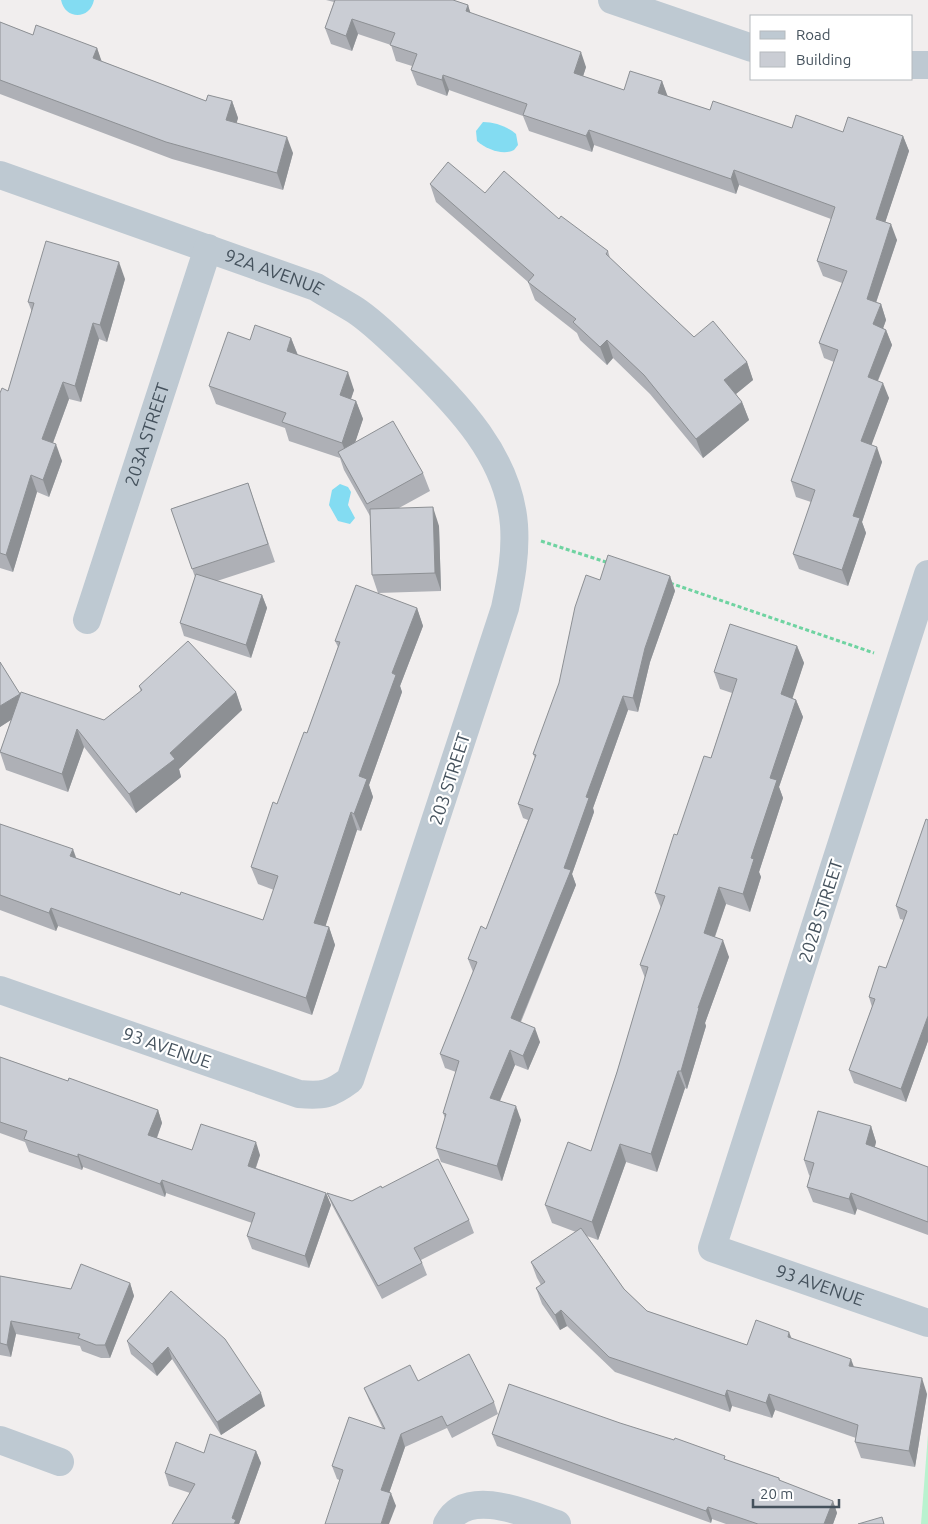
<svg xmlns="http://www.w3.org/2000/svg" width="928" height="1524" font-family="Ubuntu,sans-serif">
  <rect width="100%" height="100%" fill="#f1eeee"/>
  <!-- green -->
  <path fill="#b9f2cf" d="M 928,1434 L 928,1524 L 921,1524 Z"/>
  <!-- water -->
  <g fill="#83dcf2">
    <path d="M 61,0 L 94,0 C 90,20 65,20 61,0 Z"/>
    <path d="M 483,122 C 495,122 508,127 516,134 L 518,145 L 514,150 C 503,156 486,149 477,141 L 476,131 Z"/>
    <path d="M 340,484 L 348,487 L 351,492 L 348,505 L 355,518 L 350,524 L 338,521 L 329,505 L 332,490 Z"/>
  </g>
  <g fill="none" stroke-linecap="round" stroke-linejoin="round">
    <!-- path -->
    <g stroke="#6fd3a1" stroke-width="3" stroke-dasharray="4 2.5" stroke-linecap="butt">
      <path d="M 541,541 L 609,563"/>
      <path d="M 670,583 L 874,653"/>
    </g>
    <!-- minor -->
    <g stroke="#bec9d2" stroke-width="28">
      <path d="M 612,0 L 752,48"/>
      <path d="M 912,65 L 928,65"/>
      <path id="s1" d="M 0,175 L 316,287 C 329,295 342,302 355,310 C 376,324 394,343 412,360 C 458,405 509,457 514,525 C 516,554 511,580 505,608 L 350,1080 C 330,1095 323,1096 299,1094 L 0,990"/>
      <path id="s2" d="M 928,574 L 712,1248 L 928,1323"/>
      <path id="s3" d="M 87,620 L 208,248"/>
      <path d="M 0,1440 L 60,1462"/>
      <path d="M 447,1524 C 466,1486 528,1514 557,1524"/>
    </g>
  </g>
  <!-- wall -->
  <g fill="#aeb0b6">
    <path d="M 326,0 L 453,0 L 468,5 L 470,13 L 586,67 L 583,76 L 624,90 L 662,81 L 667,96 L 710,110 L 792,128 L 843,132 L 903,136 L 909,151 L 885,222 L 897,240 L 876,303 L 881,304 L 886,320 L 883,328 L 886,330 L 892,345 L 878,381 L 889,398 L 871,445 L 882,462 L 862,522 L 866,533 L 848,586 L 799,569 L 793,554 L 811,502 L 796,497 L 791,481 L 834,362 L 824,358 L 819,343 L 842,283 L 823,276 L 817,261 L 831,219 L 739,185 L 736,194 L 594,145 L 592,152 L 529,131 L 523,116 L 449,90 L 447,96 L 417,85 L 411,70 L 412,66 L 396,61 L 391,45 L 358,34 L 352,51 L 331,44 L 325,28 L 334,2 Z"/>
    <path d="M 0,22 L 33,35 L 97,48 L 101,61 L 206,101 L 232,101 L 238,118 L 236,123 L 293,153 L 283,190 L 172,159 L 0,94 Z"/>
    <path d="M 430,184 L 485,193 L 559,219 L 608,251 L 610,258 L 694,337 L 747,362 L 753,380 L 736,394 L 742,402 L 749,420 L 703,458 L 650,394 L 613,358 L 607,365 L 580,340 L 577,333 L 535,300 L 528,282 L 436,202 Z"/>
    <path d="M 125,279 L 107,342 L 99,339 L 81,402 L 69,399 L 53,443 L 62,461 L 49,497 L 37,492 L 13,572 L 0,568 L 0,393 L 8,391 L 32,312 L 28,302 Z"/>
    <path d="M 291,338 L 298,355 L 354,390 L 351,399 L 356,401 L 363,419 L 355,442 L 423,473 L 430,491 L 399,508 L 439,526 L 441,591 L 378,593 L 372,575 L 370,516 L 344,470 L 340,458 L 289,441 L 285,428 L 216,404 L 209,386 L 250,340 Z"/>
    <path d="M 248,483 L 275,562 L 217,581 L 262,595 L 267,608 L 251,658 L 184,636 L 180,623 L 195,577 L 171,509 Z"/>
    <path d="M 670,576 L 675,591 L 650,662 L 638,712 L 628,710 L 593,808 L 594,812 L 572,874 L 576,885 L 521,1022 L 540,1042 L 528,1070 L 515,1065 L 500,1101 L 521,1120 L 502,1181 L 441,1162 L 436,1148 L 445,1118 L 443,1113 L 456,1072 L 445,1068 L 440,1054 L 473,972 L 468,959 L 486,929 L 528,820 L 523,818 L 518,804 L 535,758 L 533,754 L 600,580 Z"/>
    <path d="M 417,608 L 423,626 L 400,686 L 402,692 L 369,785 L 373,797 L 361,831 L 357,830 L 325,926 L 329,927 L 335,945 L 312,1015 L 58,926 L 56,931 L 0,910 L 0,824 L 76,858 L 180,895 L 263,920 L 274,890 L 258,884 L 251,867 L 307,733 L 338,647 L 335,641 Z"/>
    <path d="M 797,646 L 804,663 L 792,698 L 796,700 L 803,717 L 779,787 L 783,798 L 759,872 L 761,877 L 750,912 L 726,904 L 715,937 L 729,957 L 705,1023 L 706,1026 L 687,1089 L 685,1088 L 657,1172 L 626,1162 L 598,1240 L 587,1236 L 624,1289 L 647,1311 L 747,1345 L 792,1339 L 854,1367 L 927,1394 L 915,1467 L 861,1458 L 855,1442 L 856,1438 L 775,1410 L 772,1418 L 732,1406 L 730,1412 L 615,1372 L 567,1326 L 560,1330 L 542,1304 L 536,1288 L 541,1285 L 537,1278 L 531,1262 L 576,1232 L 552,1223 L 545,1205 L 591,1151 L 617,1072 L 645,978 L 640,965 L 661,908 L 655,893 L 677,835 L 711,758 L 732,693 L 720,689 L 714,672 Z"/>
    <path d="M 0,662 L 20,694 L 104,720 L 141,692 L 139,686 L 236,692 L 242,710 L 179,769 L 181,777 L 136,813 L 84,747 L 68,792 L 6,770 L 0,752 L 11,720 L 0,727 Z"/>
    <path d="M 928,820 L 928,1041 L 906,1102 L 854,1083 L 849,1070 L 872,1007 L 869,997 L 886,968 L 904,920 L 900,919 L 896,906 Z"/>
    <path d="M 0,1057 L 68,1081 L 158,1110 L 162,1123 L 157,1138 L 192,1150 L 260,1155 L 256,1168 L 326,1193 L 331,1205 L 309,1268 L 252,1249 L 247,1236 L 252,1223 L 166,1193 L 165,1197 L 83,1167 L 82,1170 L 29,1152 L 25,1142 L 0,1133 Z"/>
    <path d="M 871,1126 L 876,1142 L 875,1147 L 928,1167 L 928,1235 L 857,1209 L 855,1215 L 813,1202 L 807,1187 L 810,1176 L 809,1175 L 804,1160 Z"/>
    <path d="M 382,1188 L 469,1220 L 474,1233 L 421,1260 L 427,1275 L 382,1299 L 332,1205 L 327,1193 L 352,1201 Z"/>
    <path d="M 0,1276 L 71,1289 L 130,1283 L 134,1296 L 110,1358 L 101,1358 L 82,1351 L 80,1346 L 16,1334 L 11,1357 L 0,1355 Z"/>
    <path d="M 171,1291 L 265,1406 L 221,1435 L 172,1359 L 157,1376 L 131,1354 L 127,1341 Z"/>
    <path d="M 418,1381 L 494,1402 L 498,1414 L 452,1438 L 447,1428 L 405,1447 L 389,1493 L 396,1506 L 337,1479 L 332,1466 L 383,1429 L 369,1400 L 364,1388 Z"/>
    <path d="M 492,1434 L 727,1460 L 779,1478 L 780,1481 L 833,1501 L 837,1513 L 833,1524 L 726,1524 L 712,1519 L 711,1523 L 497,1446 Z"/>
    <path d="M 256,1451 L 261,1463 L 239,1524 L 172,1524 L 190,1493 L 169,1486 L 165,1473 L 204,1453 Z"/>
  </g>
  <!-- shaded-wall -->
  <g fill="#8d9094">
    <path d="M 468,5 L 473,21 L 466,11 Z"/>
    <path d="M 352,19 L 358,34 L 352,51 L 346,36 Z"/>
    <path d="M 97,48 L 103,65 L 93,58 Z"/>
    <path d="M 581,52 L 586,67 L 579,89 L 574,73 Z"/>
    <path d="M 443,75 L 449,90 L 447,96 L 442,80 Z"/>
    <path d="M 662,81 L 668,97 L 658,93 Z"/>
    <path d="M 232,101 L 238,118 L 233,137 L 226,120 Z"/>
    <path d="M 589,130 L 594,145 L 592,152 L 586,136 Z"/>
    <path d="M 903,136 L 909,151 L 881,235 L 876,219 Z"/>
    <path d="M 287,137 L 293,153 L 283,190 L 277,173 Z"/>
    <path d="M 734,170 L 739,185 L 736,194 L 731,179 Z"/>
    <path d="M 891,224 L 897,240 L 872,314 L 867,299 Z"/>
    <path d="M 119,262 L 125,279 L 107,342 L 100,325 Z"/>
    <path d="M 881,304 L 886,320 L 879,340 L 873,324 Z"/>
    <path d="M 93,323 L 99,339 L 81,402 L 75,386 Z"/>
    <path d="M 886,330 L 892,345 L 873,392 L 868,377 Z"/>
    <path d="M 291,338 L 298,356 L 287,351 Z"/>
    <path d="M 607,340 L 613,358 L 607,365 L 600,347 Z"/>
    <path d="M 747,362 L 753,380 L 731,398 L 724,380 Z"/>
    <path d="M 348,372 L 354,390 L 346,413 L 340,395 Z"/>
    <path d="M 63,382 L 69,399 L 48,456 L 42,439 Z"/>
    <path d="M 883,383 L 889,398 L 867,457 L 861,441 Z"/>
    <path d="M 356,401 L 363,419 L 349,461 L 342,443 Z"/>
    <path d="M 742,402 L 749,420 L 703,458 L 696,439 Z"/>
    <path d="M 56,444 L 62,461 L 49,497 L 43,480 Z"/>
    <path d="M 877,447 L 882,462 L 862,522 L 866,533 L 848,586 L 842,570 L 853,516 Z"/>
    <path d="M 31,475 L 37,492 L 13,572 L 6,555 Z"/>
    <path d="M 433,507 L 439,526 L 441,591 L 435,573 Z"/>
    <path d="M 670,576 L 675,591 L 650,662 L 638,712 L 633,698 L 645,648 Z"/>
    <path d="M 262,595 L 267,608 L 251,658 L 246,645 Z"/>
    <path d="M 417,608 L 423,626 L 400,686 L 402,692 L 369,785 L 373,797 L 361,831 L 354,814 L 359,776 L 392,673 Z"/>
    <path d="M 797,646 L 804,663 L 788,712 L 781,694 Z"/>
    <path d="M 236,692 L 242,710 L 179,769 L 181,777 L 136,813 L 129,794 L 170,753 Z"/>
    <path d="M 20,694 L 26,710 L 0,727 L 0,706 Z"/>
    <path d="M 623,696 L 628,710 L 593,808 L 594,812 L 572,874 L 576,885 L 516,1032 L 511,1018 L 564,868 L 586,797 Z"/>
    <path d="M 796,700 L 803,717 L 779,787 L 783,798 L 759,872 L 761,877 L 750,912 L 743,894 L 751,858 L 770,778 Z"/>
    <path d="M 77,729 L 84,747 L 68,792 L 62,774 Z"/>
    <path d="M 351,812 L 357,830 L 321,940 L 314,923 Z"/>
    <path d="M 73,849 L 79,866 L 70,856 Z"/>
    <path d="M 719,887 L 726,904 L 710,950 L 704,933 Z"/>
    <path d="M 51,908 L 58,926 L 56,931 L 49,913 Z"/>
    <path d="M 329,927 L 335,945 L 312,1015 L 306,998 Z"/>
    <path d="M 723,940 L 729,957 L 705,1023 L 706,1026 L 687,1089 L 681,1071 L 698,1008 Z"/>
    <path d="M 928,1016 L 928,1041 L 906,1102 L 901,1089 Z"/>
    <path d="M 535,1028 L 540,1042 L 528,1070 L 523,1056 Z"/>
    <path d="M 510,1050 L 515,1065 L 495,1112 L 490,1098 Z"/>
    <path d="M 678,1071 L 685,1088 L 657,1172 L 651,1154 Z"/>
    <path d="M 516,1106 L 521,1120 L 502,1181 L 497,1166 Z"/>
    <path d="M 158,1110 L 162,1123 L 153,1148 L 148,1135 Z"/>
    <path d="M 871,1126 L 876,1142 L 871,1159 L 866,1144 Z"/>
    <path d="M 256,1142 L 260,1155 L 252,1178 L 248,1166 Z"/>
    <path d="M 620,1144 L 626,1162 L 598,1240 L 592,1222 Z"/>
    <path d="M 78,1154 L 83,1167 L 82,1170 L 78,1157 Z"/>
    <path d="M 162,1180 L 166,1193 L 165,1197 L 160,1184 Z"/>
    <path d="M 326,1193 L 331,1205 L 309,1268 L 305,1256 Z"/>
    <path d="M 851,1193 L 857,1209 L 855,1215 L 849,1199 Z"/>
    <path d="M 130,1283 L 134,1296 L 110,1358 L 105,1345 Z"/>
    <path d="M 561,1310 L 567,1326 L 560,1330 L 555,1315 Z"/>
    <path d="M 11,1321 L 16,1334 L 11,1357 L 7,1345 Z"/>
    <path d="M 789,1332 L 795,1347 L 788,1337 Z"/>
    <path d="M 168,1347 L 172,1359 L 157,1376 L 152,1364 Z"/>
    <path d="M 851,1359 L 857,1375 L 849,1366 Z"/>
    <path d="M 922,1378 L 927,1394 L 915,1467 L 909,1451 Z"/>
    <path d="M 727,1390 L 732,1406 L 730,1412 L 725,1396 Z"/>
    <path d="M 261,1393 L 265,1406 L 221,1435 L 217,1422 Z"/>
    <path d="M 769,1394 L 775,1410 L 772,1418 L 766,1403 Z"/>
    <path d="M 401,1434 L 405,1447 L 386,1502 L 381,1490 Z"/>
    <path d="M 256,1451 L 261,1463 L 239,1524 L 234,1524 L 232,1518 Z"/>
    <path d="M 391,1493 L 396,1506 L 389,1524 L 381,1524 Z"/>
    <path d="M 833,1501 L 837,1513 L 833,1524 L 824,1524 Z"/>
    <path d="M 708,1507 L 712,1519 L 711,1523 L 706,1511 Z"/>
  </g>
  <!-- building -->
  <g fill="#cacdd4" stroke="#8d9094">
    <path d="M 335,0 L 453,0 L 468,5 L 466,11 L 581,52 L 574,73 L 624,90 L 630,71 L 662,81 L 658,93 L 710,110 L 713,101 L 792,128 L 796,115 L 843,132 L 848,117 L 903,136 L 876,219 L 891,224 L 867,299 L 881,304 L 873,324 L 886,330 L 868,377 L 883,383 L 861,441 L 877,447 L 853,516 L 860,518 L 842,570 L 793,554 L 815,490 L 791,481 L 838,350 L 819,343 L 847,271 L 817,261 L 835,207 L 734,170 L 731,179 L 589,130 L 586,136 L 523,115 L 527,104 L 443,75 L 442,80 L 411,70 L 417,54 L 390,45 L 395,33 L 352,19 L 346,36 L 325,28 Z"/>
    <path d="M 0,22 L 33,35 L 36,25 L 97,48 L 93,58 L 206,101 L 208,95 L 232,101 L 226,120 L 287,137 L 277,173 L 166,142 L 0,80 Z"/>
    <path d="M 448,162 L 485,193 L 504,171 L 559,219 L 561,216 L 608,251 L 606,254 L 694,337 L 713,321 L 747,362 L 724,380 L 742,402 L 696,439 L 644,375 L 607,340 L 600,347 L 573,322 L 576,319 L 528,282 L 534,275 L 430,184 Z"/>
    <path d="M 46,241 L 119,262 L 100,325 L 93,323 L 75,386 L 63,382 L 42,439 L 56,444 L 43,480 L 31,475 L 6,555 L 0,553 L 0,393 L 2,388 L 8,391 L 34,303 L 28,302 Z"/>
    <path d="M 255,325 L 291,338 L 287,351 L 348,372 L 340,395 L 356,401 L 342,443 L 282,422 L 286,413 L 209,386 L 228,332 L 250,340 Z"/>
    <path d="M 393,421 L 423,473 L 367,504 L 338,452 Z"/>
    <path d="M 248,483 L 268,544 L 192,569 L 171,509 Z"/>
    <path d="M 433,507 L 435,573 L 372,575 L 370,509 Z"/>
    <path d="M 608,555 L 670,576 L 645,648 L 633,698 L 623,696 L 586,797 L 589,798 L 564,868 L 571,870 L 511,1018 L 535,1028 L 523,1056 L 510,1050 L 490,1098 L 516,1106 L 497,1166 L 436,1148 L 446,1114 L 443,1113 L 459,1061 L 440,1054 L 477,962 L 468,959 L 481,926 L 486,929 L 533,809 L 518,804 L 536,755 L 533,754 L 559,683 L 575,607 L 586,575 L 600,580 Z"/>
    <path d="M 196,574 L 262,595 L 246,645 L 180,623 Z"/>
    <path d="M 356,585 L 417,608 L 392,673 L 396,675 L 359,776 L 367,779 L 354,814 L 351,812 L 314,923 L 329,927 L 306,998 L 51,908 L 49,913 L 0,895 L 0,824 L 73,849 L 70,856 L 180,895 L 181,892 L 263,920 L 278,876 L 251,867 L 273,802 L 277,804 L 304,732 L 307,733 L 340,642 L 335,641 Z"/>
    <path d="M 730,624 L 797,646 L 781,694 L 796,700 L 770,778 L 777,780 L 751,858 L 754,859 L 743,894 L 719,887 L 704,933 L 723,940 L 698,1008 L 699,1008 L 681,1071 L 678,1071 L 651,1154 L 620,1144 L 592,1222 L 545,1205 L 568,1142 L 591,1151 L 617,1072 L 648,967 L 640,965 L 665,896 L 655,893 L 674,834 L 677,835 L 704,756 L 711,758 L 737,679 L 714,672 Z"/>
    <path d="M 188,641 L 236,692 L 170,753 L 175,759 L 129,794 L 77,729 L 62,774 L 0,752 L 21,692 L 104,720 L 142,690 L 139,686 Z"/>
    <path d="M 0,662 L 20,694 L 0,706 Z"/>
    <path d="M 926,819 L 928,820 L 928,1016 L 901,1089 L 849,1070 L 875,999 L 869,997 L 879,966 L 886,968 L 907,911 L 896,906 Z"/>
    <path d="M 0,1057 L 68,1081 L 69,1078 L 158,1110 L 148,1135 L 192,1150 L 201,1124 L 256,1142 L 248,1166 L 326,1193 L 305,1256 L 247,1236 L 255,1213 L 162,1180 L 160,1184 L 78,1154 L 78,1157 L 24,1139 L 27,1131 L 0,1122 Z"/>
    <path d="M 818,1111 L 871,1126 L 866,1144 L 928,1167 L 928,1222 L 851,1193 L 849,1199 L 807,1187 L 814,1163 L 804,1160 Z"/>
    <path d="M 438,1159 L 469,1220 L 414,1248 L 422,1263 L 378,1286 L 327,1193 L 352,1201 L 381,1186 L 382,1188 Z"/>
    <path d="M 581,1228 L 624,1289 L 647,1311 L 747,1345 L 756,1320 L 789,1332 L 788,1337 L 851,1359 L 849,1366 L 922,1378 L 909,1451 L 855,1442 L 858,1425 L 769,1394 L 766,1403 L 727,1390 L 725,1396 L 609,1357 L 561,1310 L 555,1315 L 536,1288 L 545,1282 L 531,1262 Z"/>
    <path d="M 81,1264 L 130,1283 L 105,1345 L 96,1345 L 78,1338 L 80,1334 L 11,1321 L 7,1345 L 0,1343 L 0,1276 L 71,1289 Z"/>
    <path d="M 171,1291 L 225,1339 L 261,1393 L 217,1422 L 168,1347 L 152,1364 L 127,1341 Z"/>
    <path d="M 469,1354 L 494,1402 L 447,1426 L 442,1416 L 401,1434 L 381,1490 L 391,1493 L 381,1524 L 325,1524 L 343,1470 L 332,1466 L 349,1417 L 385,1429 L 364,1388 L 410,1365 L 418,1381 Z"/>
    <path d="M 509,1384 L 620,1423 L 674,1440 L 675,1438 L 725,1456 L 724,1459 L 779,1478 L 779,1480 L 833,1501 L 824,1524 L 758,1524 L 708,1507 L 706,1511 L 492,1434 Z"/>
    <path d="M 210,1434 L 256,1451 L 232,1518 L 236,1520 L 234,1524 L 172,1524 L 195,1484 L 165,1473 L 176,1442 L 204,1453 Z"/>
    <path d="M 882,1517 L 884,1524 L 858,1524 Z"/>
  </g>
  <g text-anchor="middle" stroke-width="4.5" stroke-linejoin="round" paint-order="stroke">
    <!-- street labels -->
    <g font-size="18" fill="#45525d" stroke="#fff">
      <text dy="6" stroke="none"><textPath href="#s1" startOffset="291">92A AVENUE</textPath></text>
      <text dy="6" stroke="none"><textPath href="#s3" startOffset="195">203A STREET</textPath></text>
      <text transform="translate(450 779) rotate(-72)" y="6">203 STREET</text>
      <text transform="translate(821 911) rotate(-72)" y="6">202B STREET</text>
      <text transform="translate(167 1048) rotate(19)" y="6">93 AVENUE</text>
      <text dy="6" stroke="none"><textPath href="#s2" startOffset="822">93 AVENUE</textPath></text>
    </g>
  </g>
  <!-- legend -->
  <rect x="750" y="15" width="162" height="65" fill="#ffffff" stroke="#b5babe"/>
  <rect x="760" y="31" width="25" height="8" fill="#bec9d2" stroke="#b5babe"/>
  <text x="796" y="40" font-size="15" fill="#45525d">Road</text>
  <rect x="760" y="52" width="25" height="15" fill="#cacdd4" stroke="#b5babe"/>
  <text x="796" y="65" font-size="15" fill="#45525d">Building</text>
  <!-- scale -->
  <path d="M753 1499v8h86v-8" fill="none" stroke="#45525d" stroke-width="2.5"/>
  <text x="760" y="1499" font-size="15" fill="#45525d" stroke="#ffffff" stroke-width="4" paint-order="stroke">20 m</text>
</svg>
